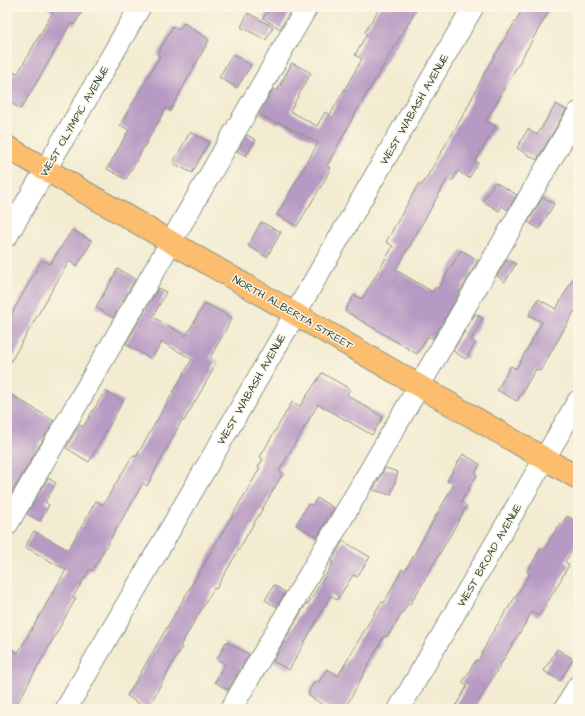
<svg xmlns="http://www.w3.org/2000/svg" width="585" height="716" font-family="'Architects Daughter',sans-serif">
  <rect width="100%" height="100%" fill="#fcf5e5"/>
  <filter id="ink" filterUnits="userSpaceOnUse"><feTurbulence type="fractalNoise" baseFrequency=".025" numOctaves="2"/><feDisplacementMap in="SourceGraphic" scale="8" xChannelSelector="R" yChannelSelector="G"/><feConvolveMatrix kernelMatrix="1 2 1 2 8 2 1 2 1" color-interpolation-filters="sRGB"/></filter>
  <filter id="wash" filterUnits="userSpaceOnUse"><feTurbulence type="fractalNoise" baseFrequency=".012" numOctaves="4" result="noise"/><feDisplacementMap in="SourceGraphic" scale="16" xChannelSelector="R" yChannelSelector="G"/><feGaussianBlur stdDeviation="0.9" result="paint"/><feColorMatrix in="noise" values="0 0 0 0 0 0 0 0 0 0 0 0 0 0 0 0 0 1.4 0 .05"/><feComposite in="paint" operator="in"/></filter>
  <g filter="url(#wash)">
    <rect width="100%" height="100%" fill="#f3ecd2"/>
    <g id="blocks">
      <!-- building -->
      <g fill="#b79ac3">
        <path d="M 45,7 L 85,7 L 74,25 L 71,23 L 21,109 L 7,101 L 7,85 L 15,72 L 18,73 L 53,12 Z"/>
        <path d="M 270,7 L 282,7 L 290,12 L 280,29 L 263,18 Z"/>
        <path d="M 380,7 L 418,7 L 356,112 L 327,166 L 330,168 L 325,180 L 297,226 L 277,215 L 318,143 L 279,122 L 278,124 L 259,114 L 273,89 L 277,91 L 292,63 L 311,73 L 290,111 L 317,126 L 325,112 L 330,115 L 362,59 L 355,55 L 367,34 L 365,32 Z"/>
        <path d="M 524,7 L 551,7 L 486,121 L 496,126 L 475,161 L 478,163 L 469,178 L 458,171 L 452,181 L 448,178 L 396,270 L 433,292 L 436,287 L 438,289 L 461,250 L 478,260 L 433,339 L 428,336 L 417,354 L 345,311 L 354,295 L 362,299 L 393,246 L 386,242 L 419,183 L 422,185 L 465,112 L 485,72 Z"/>
        <path d="M 248,13 L 273,27 L 266,40 L 241,27 Z"/>
        <path d="M 184,23 L 209,40 L 170,111 L 166,108 L 126,179 L 107,169 L 129,130 L 120,125 L 160,56 L 157,55 L 173,26 L 179,30 Z"/>
        <path d="M 233,54 L 251,65 L 237,88 L 219,77 Z"/>
        <path d="M 556,104 L 566,110 L 537,160 L 517,148 L 528,129 L 537,135 Z"/>
        <path d="M 190,132 L 209,142 L 192,173 L 173,163 Z"/>
        <path d="M 247,135 L 256,140 L 246,156 L 237,151 Z"/>
        <path d="M 495,182 L 517,195 L 508,210 L 502,206 L 499,211 L 483,201 Z"/>
        <path d="M 543,197 L 554,204 L 539,229 L 528,222 Z"/>
        <path d="M 261,222 L 281,232 L 267,257 L 248,246 Z"/>
        <path d="M 72,230 L 92,241 L 77,266 L 69,261 L 7,368 L 7,322 L 42,260 L 50,264 Z"/>
        <path d="M 507,259 L 516,264 L 505,282 L 497,276 Z"/>
        <path d="M 118,269 L 135,279 L 113,318 L 96,307 Z"/>
        <path d="M 578,270 L 578,305 L 540,371 L 536,369 L 517,401 L 497,390 L 511,366 L 516,369 L 542,322 L 529,315 L 538,299 L 556,309 Z"/>
        <path d="M 158,288 L 166,292 L 153,317 L 186,336 L 205,303 L 232,318 L 210,358 L 216,362 L 212,369 L 213,370 L 184,421 L 182,420 L 147,486 L 143,483 L 92,571 L 90,569 L 73,597 L 76,598 L 14,709 L 7,709 L 7,647 L 18,653 L 66,570 L 25,547 L 34,531 L 68,550 L 96,501 L 103,505 L 133,455 L 136,457 L 192,359 L 162,342 L 151,359 L 126,344 Z"/>
        <path d="M 475,314 L 483,318 L 471,340 L 475,343 L 466,359 L 453,351 Z"/>
        <path d="M 322,373 L 350,389 L 347,395 L 383,417 L 372,435 L 318,404 L 279,471 L 283,473 L 216,589 L 214,588 L 180,646 L 182,647 L 147,709 L 127,696 L 260,468 L 258,467 L 263,459 L 260,457 L 292,402 L 300,406 Z"/>
        <path d="M 105,391 L 123,401 L 89,462 L 66,448 L 79,425 L 83,427 Z"/>
        <path d="M 7,392 L 54,421 L 7,501 Z"/>
        <path d="M 463,454 L 480,464 L 475,474 L 477,475 L 461,502 L 467,506 L 410,605 L 408,604 L 387,637 L 384,636 L 348,703 L 344,709 L 330,709 L 309,696 L 309,690 L 316,680 L 319,682 L 327,669 L 338,676 L 381,602 L 384,603 L 402,569 L 405,571 L 454,484 L 447,481 Z"/>
        <path d="M 385,468 L 398,472 L 391,495 L 373,490 Z"/>
        <path d="M 48,478 L 56,483 L 45,502 L 49,505 L 40,521 L 27,514 Z"/>
        <path d="M 317,498 L 334,508 L 317,537 L 296,525 L 308,504 L 312,506 Z"/>
        <path d="M 567,516 L 578,522 L 578,540 L 565,562 L 569,565 L 556,588 L 539,616 L 532,612 L 474,709 L 454,709 L 467,686 L 462,683 L 476,660 L 478,661 L 491,635 L 530,574 L 527,572 L 541,548 L 544,550 L 560,523 L 562,524 Z"/>
        <path d="M 343,541 L 370,557 L 357,577 L 353,575 L 337,600 L 331,595 L 289,670 L 273,661 L 306,604 L 308,604 L 333,563 L 331,562 Z"/>
        <path d="M 274,585 L 285,592 L 277,607 L 265,600 Z"/>
        <path d="M 226,642 L 249,654 L 228,690 L 215,682 L 225,664 L 217,659 Z"/>
        <path d="M 557,649 L 573,659 L 560,681 L 544,671 Z"/>
      </g>
    </g>
  </g>
  <g filter="url(#ink)">
    <use href="#blocks" fill-opacity="0" stroke="#899483" stroke-width="1"/>
    <g fill="none" stroke-linecap="round" stroke-linejoin="round">
      <defs>
        <g id="minor">
          <path d="M 7,236 L 140,7"/>
          <path d="M 7,525 L 307,7"/>
          <path d="M 66,709 L 473,7"/>
          <path d="M 231,709 L 578,113"/>
          <path d="M 399,709 L 578,401"/>
          <path d="M 565,709 L 578,686"/>
        </g>
        <path id="major" d="M 7,147 L 578,478"/>
      </defs>
      <!-- minor casing -->
      <use href="#minor" stroke="#899483" stroke-width="23"/>
      <!-- major casing -->
      <use href="#major" stroke="#899483" stroke-width="24"/>
      <!-- minor -->
      <use href="#minor" stroke="#fff" stroke-width="21"/>
      <!-- major -->
      <use href="#major" stroke="#fcbd6e" stroke-width="22"/>
    </g>
  </g>
  <g text-anchor="middle" stroke-width="3" stroke-linejoin="round" paint-order="stroke">
    <!-- street labels -->
    <g font-size="11" fill="#1f3d34" stroke="#fcf5e5">
      <text transform="translate(414 109) rotate(-60)" y="4">WEST WABASH AVENUE</text>
      <text transform="translate(74 121) rotate(-60)" y="4">WEST OLYMPIC AVENUE</text>
      <text transform="translate(293 312) rotate(30)" y="4">NORTH ALBERTA STREET</text>
      <text transform="translate(251 389) rotate(-60)" y="4">WEST WABASH AVENUE</text>
      <text transform="translate(489 555) rotate(-60)" y="4">WEST BROAD AVENUE</text>
    </g>
  </g>
  <!-- margin -->
  <rect width="585" height="716" fill="none" stroke="#fcf5e5" stroke-width="24"/>
</svg>
